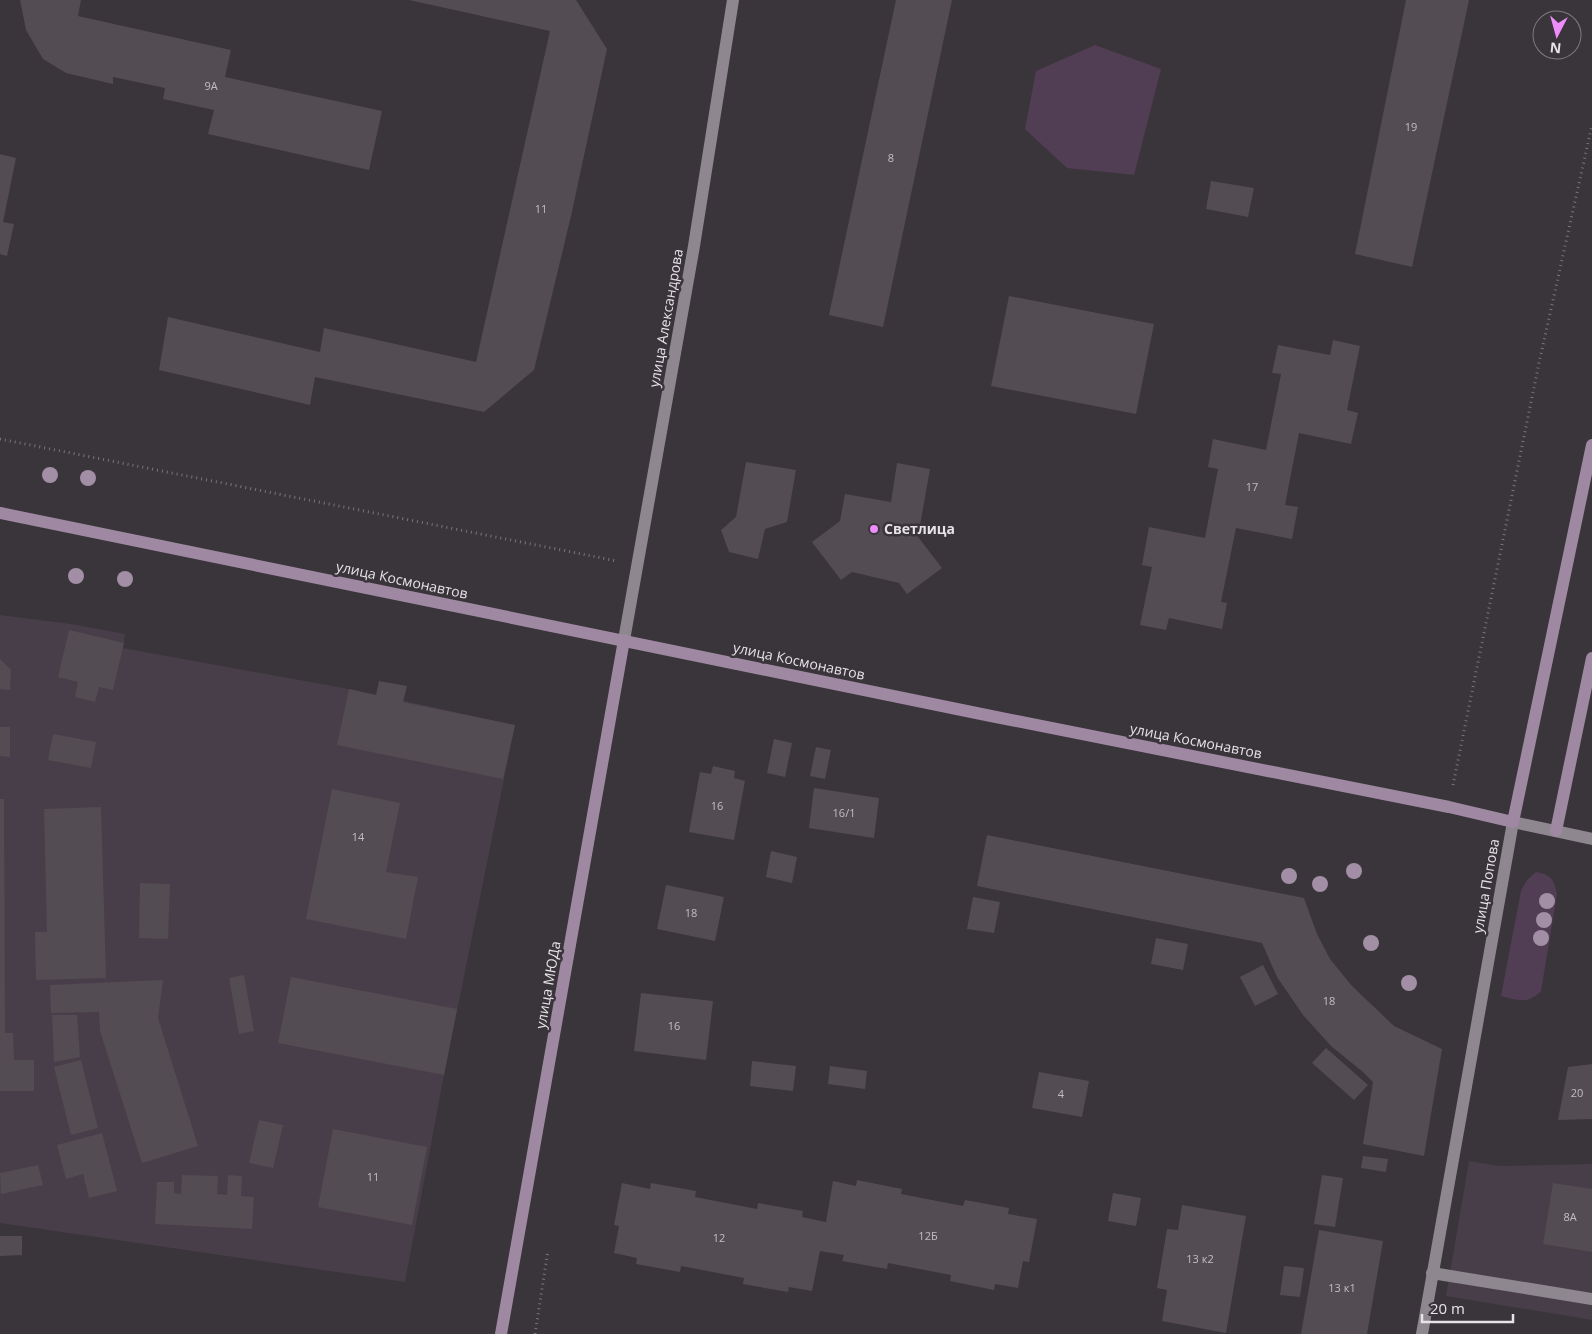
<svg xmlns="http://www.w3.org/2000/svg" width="1592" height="1334" font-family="'Open Sans',sans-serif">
  <rect width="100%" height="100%" fill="#3a343b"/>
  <!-- built -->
  <g fill="#483e49">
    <path d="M 0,615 L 71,624 L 125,634 L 123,648 L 349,689 L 515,725 L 444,1075 L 405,1282 L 0,1223 Z"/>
    <path d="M 1469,1161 L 1499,1166 L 1592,1164 L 1592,1320 L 1446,1296 Z"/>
  </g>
  <!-- green -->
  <g fill="#523e54">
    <path d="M 1095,45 L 1161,69 L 1134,175 L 1067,168 L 1025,129 L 1036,71 Z"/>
    <path d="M 1536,872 C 1551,875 1554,879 1557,894 L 1541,991 C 1527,1005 1518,1000 1501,996 L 1521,891 L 1527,880 Z"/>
  </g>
  <!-- building -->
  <g fill="#534c53">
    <path d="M 20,0 L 81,0 L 78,16 L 231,50 L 225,77 L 382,111 L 369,170 L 208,134 L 214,110 L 163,99 L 165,88 L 113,77 L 113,84 L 66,73 L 43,59 L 26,30 Z"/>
    <path d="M 409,0 L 576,0 L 607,49 L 571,216 L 534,370 L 484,412 L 315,377 L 310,405 L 159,370 L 168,317 L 320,352 L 324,328 L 476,362 L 550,31 Z"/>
    <path d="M 896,0 L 952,0 L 883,327 L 829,315 Z"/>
    <path d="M 1406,0 L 1469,0 L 1412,267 L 1355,254 Z"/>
    <path d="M 0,154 L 16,158 L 3,222 L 14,224 L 7,256 L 0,254 Z"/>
    <path d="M 1211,181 L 1254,188 L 1248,217 L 1206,209 Z"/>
    <path d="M 1009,296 L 1154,324 L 1136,414 L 991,386 Z"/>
    <path d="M 1333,340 L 1360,346 L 1347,410 L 1358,413 L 1351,444 L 1299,433 L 1285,505 L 1298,507 L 1292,539 L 1236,528 L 1221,602 L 1227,603 L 1222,629 L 1169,618 L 1166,630 L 1140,625 L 1152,567 L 1142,565 L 1149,527 L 1205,538 L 1218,469 L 1208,467 L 1213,439 L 1266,450 L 1281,374 L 1272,373 L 1278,345 L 1330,355 Z"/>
    <path d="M 746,462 L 796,470 L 787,522 L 765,529 L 758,559 L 729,552 L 721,530 L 736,517 Z"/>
    <path d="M 897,463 L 930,469 L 918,537 L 942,568 L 907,594 L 899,583 L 852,572 L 841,580 L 812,542 L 840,521 L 845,494 L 891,502 Z"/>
    <path d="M 69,630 L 124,643 L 113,690 L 99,687 L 95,702 L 75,697 L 78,682 L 58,677 Z"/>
    <path d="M 0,659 L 11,670 L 10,690 L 0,689 Z"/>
    <path d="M 379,681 L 407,686 L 403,702 L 515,725 L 503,779 L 337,745 L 349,689 L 376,695 Z"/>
    <path d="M 0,727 L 10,727 L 10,757 L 0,756 Z"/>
    <path d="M 53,734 L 96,742 L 91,768 L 48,760 Z"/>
    <path d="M 774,739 L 792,743 L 785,777 L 767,773 Z"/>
    <path d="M 816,747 L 831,750 L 825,779 L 810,776 Z"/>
    <path d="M 713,766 L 735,771 L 734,778 L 745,781 L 734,840 L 689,832 L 700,772 L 711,774 Z"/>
    <path d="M 814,788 L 879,798 L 874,838 L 809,828 Z"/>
    <path d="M 332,789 L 400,803 L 386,872 L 418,877 L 406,939 L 306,919 Z"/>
    <path d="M 0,799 L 4,799 L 5,1033 L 13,1033 L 14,1060 L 34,1060 L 34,1091 L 0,1091 Z"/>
    <path d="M 101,807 L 106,978 L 36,980 L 35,932 L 47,932 L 44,809 Z"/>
    <path d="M 987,835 L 1304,898 L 1317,934 L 1330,959 L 1352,986 L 1394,1026 L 1442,1049 L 1424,1156 L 1363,1144 L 1373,1082 L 1363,1072 L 1331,1046 L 1303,1015 L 1277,977 L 1262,943 L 977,886 Z"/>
    <path d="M 771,851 L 797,857 L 792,883 L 766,877 Z"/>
    <path d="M 140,883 L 170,884 L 168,939 L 139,938 Z"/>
    <path d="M 666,885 L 724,897 L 715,941 L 657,929 Z"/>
    <path d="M 973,897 L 1000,902 L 994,933 L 967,929 Z"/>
    <path d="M 1156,938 L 1188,944 L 1183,970 L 1151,964 Z"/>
    <path d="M 1263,965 L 1278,994 L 1255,1006 L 1240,977 Z"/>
    <path d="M 244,975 L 254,1031 L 239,1034 L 229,978 Z"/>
    <path d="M 291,977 L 457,1009 L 444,1075 L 278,1043 Z"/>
    <path d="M 163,980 L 158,1018 L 198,1146 L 142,1163 L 100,1031 L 99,1012 L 51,1013 L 50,985 Z"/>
    <path d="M 641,993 L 713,1001 L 706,1060 L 634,1051 Z"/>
    <path d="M 52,1015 L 77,1015 L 80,1057 L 54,1062 Z"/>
    <path d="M 1326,1048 L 1368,1085 L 1354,1100 L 1312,1063 Z"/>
    <path d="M 81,1060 L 98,1128 L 71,1135 L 54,1067 Z"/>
    <path d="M 752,1061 L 796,1066 L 793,1091 L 750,1086 Z"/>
    <path d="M 1592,1064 L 1592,1119 L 1558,1120 L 1568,1067 Z"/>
    <path d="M 830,1066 L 867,1071 L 865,1089 L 828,1084 Z"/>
    <path d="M 1039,1072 L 1089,1081 L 1082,1117 L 1032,1108 Z"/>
    <path d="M 259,1120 L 283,1125 L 273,1168 L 249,1163 Z"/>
    <path d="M 333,1129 L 427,1147 L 412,1225 L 318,1207 Z"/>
    <path d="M 102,1133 L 117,1191 L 89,1198 L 83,1174 L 66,1179 L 57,1145 Z"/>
    <path d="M 1363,1156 L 1388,1159 L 1386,1172 L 1361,1168 Z"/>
    <path d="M 38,1165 L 43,1185 L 1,1194 L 0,1173 Z"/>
    <path d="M 182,1175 L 218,1176 L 217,1194 L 227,1195 L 228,1175 L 242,1176 L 241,1196 L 254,1197 L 252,1229 L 155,1224 L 157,1182 L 174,1182 L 174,1193 L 181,1194 Z"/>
    <path d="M 1322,1175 L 1343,1178 L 1335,1227 L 1314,1224 Z"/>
    <path d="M 857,1180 L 902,1189 L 901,1194 L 963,1206 L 965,1200 L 1009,1208 L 1008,1214 L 1037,1219 L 1029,1262 L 1023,1261 L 1018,1288 L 995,1284 L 994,1290 L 950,1281 L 951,1275 L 888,1263 L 887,1269 L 842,1261 L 844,1255 L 820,1251 L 812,1291 L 789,1287 L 788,1292 L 743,1284 L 744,1278 L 681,1266 L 680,1272 L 636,1264 L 637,1258 L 614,1253 L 619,1226 L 614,1225 L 622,1183 L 650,1189 L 651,1183 L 696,1191 L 695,1197 L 757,1209 L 758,1203 L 803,1211 L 802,1217 L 826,1222 L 833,1181 L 856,1186 Z"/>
    <path d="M 1553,1183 L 1592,1189 L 1592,1252 L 1543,1244 Z"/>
    <path d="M 1113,1193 L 1141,1198 L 1136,1226 L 1108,1221 Z"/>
    <path d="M 1182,1205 L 1246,1216 L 1226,1333 L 1162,1321 L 1167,1290 L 1157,1288 L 1167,1229 L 1178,1230 Z"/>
    <path d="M 1319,1230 L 1383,1241 L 1367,1334 L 1301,1334 Z"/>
    <path d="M 0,1236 L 22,1236 L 22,1255 L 0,1256 Z"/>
    <path d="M 1284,1266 L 1304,1268 L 1300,1297 L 1280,1295 Z"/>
  </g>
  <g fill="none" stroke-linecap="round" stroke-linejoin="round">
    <!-- path -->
    <g stroke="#7a757b" stroke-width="3" stroke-dasharray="1 4" stroke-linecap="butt">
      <path d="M 0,439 L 617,561"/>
      <path d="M 1453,785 L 1539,363 L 1592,125"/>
      <path d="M 535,1334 L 548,1250"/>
    </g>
    <!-- lane -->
    <path stroke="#8e878f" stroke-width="12" d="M 1432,1273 L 1592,1299"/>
    <!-- street -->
    <g stroke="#8e878f" stroke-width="12">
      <path d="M 624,640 L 694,246 L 733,0"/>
      <path d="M 1422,1334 L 1513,822 L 1592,839"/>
    </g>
    <!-- secondary -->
    <g stroke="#9f89a2" stroke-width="12">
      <path d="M 0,513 L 991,716 L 1449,807 L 1513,822 L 1592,445"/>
      <path d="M 1556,831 L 1592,658"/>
      <path d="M 501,1334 L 624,640"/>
    </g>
  </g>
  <!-- trees -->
  <g fill="#a28ea5">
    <circle cx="50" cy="475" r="8"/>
    <circle cx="88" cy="478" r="8"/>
    <circle cx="76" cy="576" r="8"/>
    <circle cx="125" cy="579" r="8"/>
    <circle cx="1354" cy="871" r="8"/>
    <circle cx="1289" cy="876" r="8"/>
    <circle cx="1320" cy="884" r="8"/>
    <circle cx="1547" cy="901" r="8"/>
    <circle cx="1544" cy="920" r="8"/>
    <circle cx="1541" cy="938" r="8"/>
    <circle cx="1371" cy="943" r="8"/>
    <circle cx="1409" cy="983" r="8"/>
  </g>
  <!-- markers -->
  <circle fill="#ed8cfa" stroke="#3a343b" stroke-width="2" cx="874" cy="529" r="5"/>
  <g text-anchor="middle" stroke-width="5" stroke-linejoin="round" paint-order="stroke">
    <!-- number labels -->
    <g font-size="11" fill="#c2bdc3">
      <text x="211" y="90">9А</text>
      <text x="1411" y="131">19</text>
      <text x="891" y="162">8</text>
      <text x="541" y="213">11</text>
      <text x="1252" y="491">17</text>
      <text x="717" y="810">16</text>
      <text x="844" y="817">16/1</text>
      <text x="358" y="841">14</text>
      <text x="691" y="917">18</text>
      <text x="1329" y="1005">18</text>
      <text x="674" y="1030">16</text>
      <text x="1577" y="1097">20</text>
      <text x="1061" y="1098">4</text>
      <text x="373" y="1181">11</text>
      <text x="1570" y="1221">8А</text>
      <text x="928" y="1240">12Б</text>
      <text x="719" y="1242">12</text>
      <text x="1200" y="1263">13 к2</text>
      <text x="1342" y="1292">13 к1</text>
    </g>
    <!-- street labels -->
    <g font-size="14" fill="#e7e3e8" stroke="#3a343b">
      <text transform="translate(666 318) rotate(-80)" y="5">улица Александрова</text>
      <text transform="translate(402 580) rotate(12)" y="5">улица Космонавтов</text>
      <text transform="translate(799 661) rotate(12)" y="5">улица Космонавтов</text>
      <text transform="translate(1196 741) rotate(11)" y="5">улица Космонавтов</text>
      <text transform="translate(1486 886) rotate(-80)" y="5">улица Попова</text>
      <text transform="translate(548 985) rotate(-80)" y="5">улица МЮДа</text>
    </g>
    <!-- poi labels -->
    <g font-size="14" font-weight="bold" fill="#e7e3e8" stroke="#3a343b" text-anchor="start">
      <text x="884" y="534">Светлица</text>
    </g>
  </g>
  <!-- north arrow -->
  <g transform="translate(1557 35) rotate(186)"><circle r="24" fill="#3a343b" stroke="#7f7a80"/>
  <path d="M0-4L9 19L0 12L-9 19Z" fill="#ed8cfa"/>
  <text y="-8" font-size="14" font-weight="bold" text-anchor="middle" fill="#e7e3e8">N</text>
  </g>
  <!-- scale -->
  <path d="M1422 1314v8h91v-8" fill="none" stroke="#e7e3e8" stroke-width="2.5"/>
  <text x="1430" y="1314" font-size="15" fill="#e7e3e8" stroke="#3a343b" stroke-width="4" paint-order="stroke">20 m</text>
</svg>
